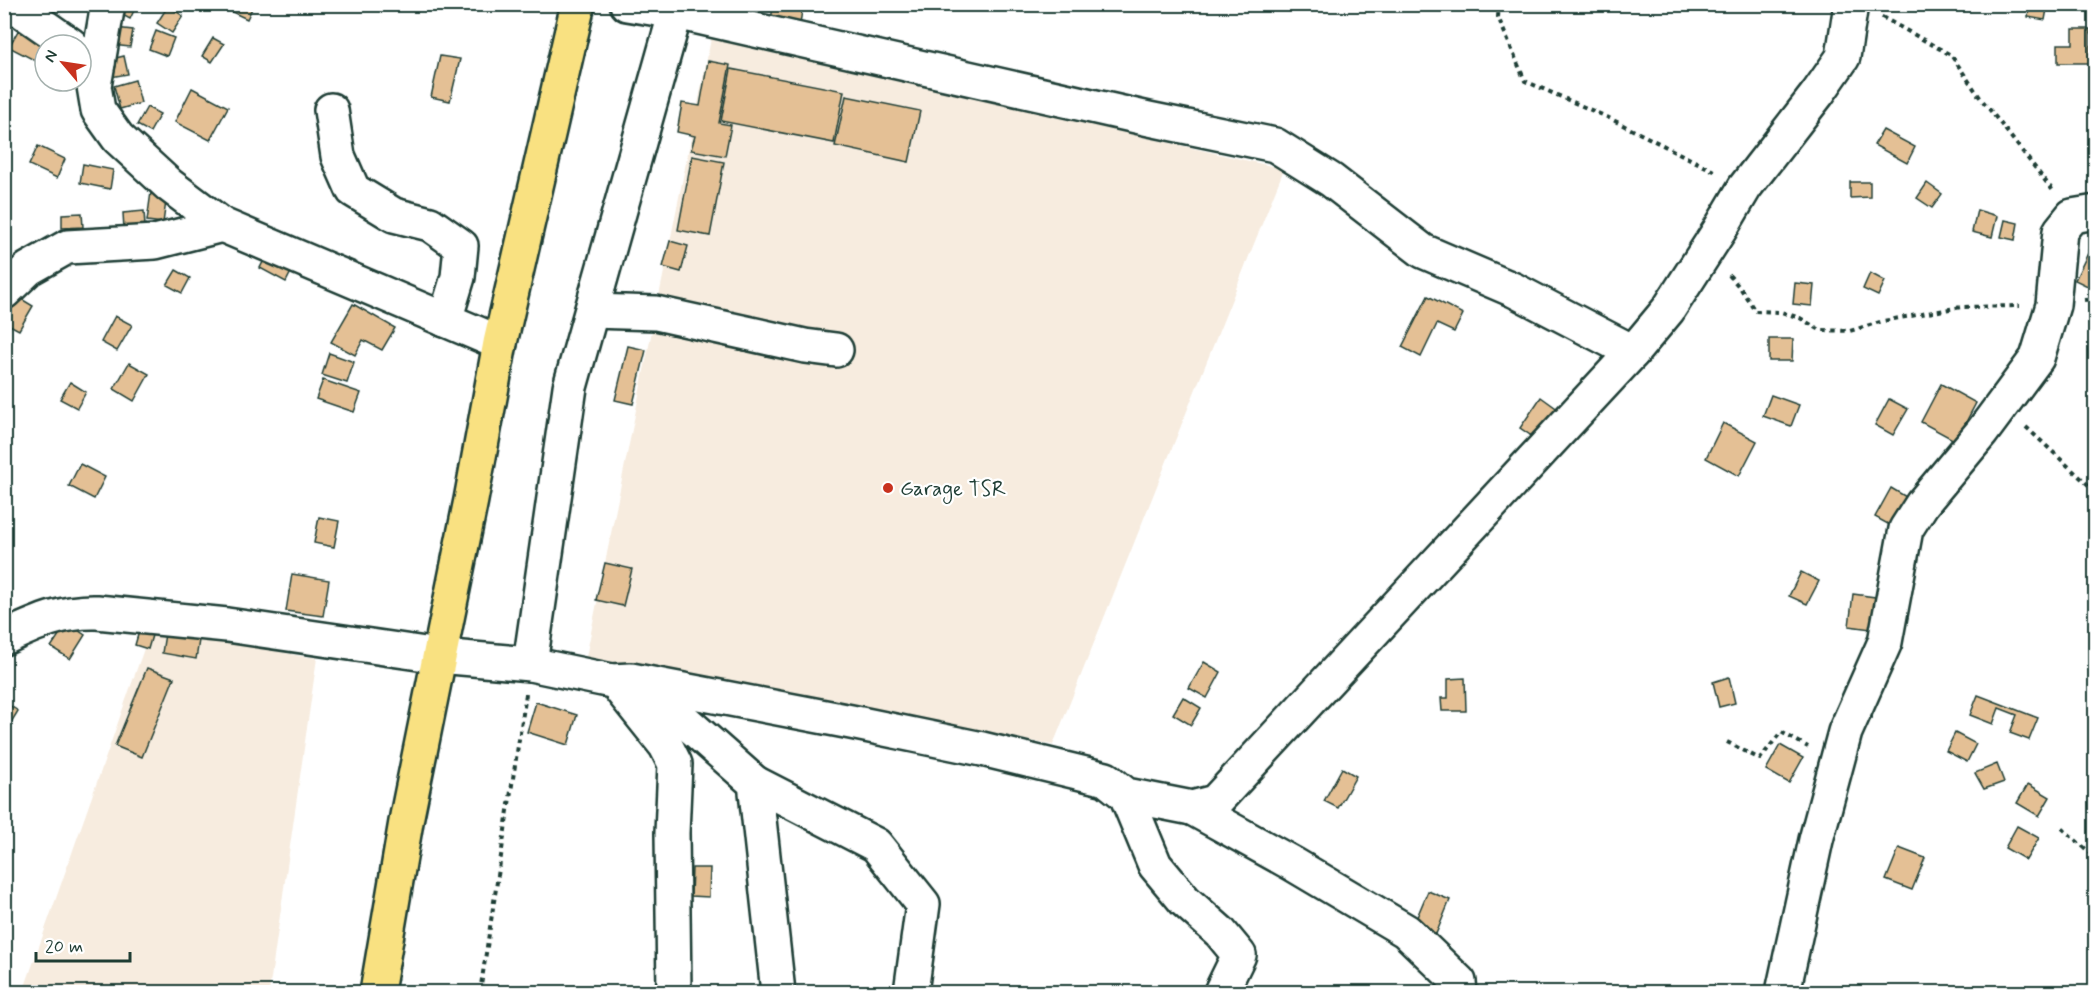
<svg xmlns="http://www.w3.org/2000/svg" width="2100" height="997" font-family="Mynerve,sans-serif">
  <rect width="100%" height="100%" fill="#fff"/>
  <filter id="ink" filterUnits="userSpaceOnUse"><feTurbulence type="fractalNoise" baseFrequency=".0167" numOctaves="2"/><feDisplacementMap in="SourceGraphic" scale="12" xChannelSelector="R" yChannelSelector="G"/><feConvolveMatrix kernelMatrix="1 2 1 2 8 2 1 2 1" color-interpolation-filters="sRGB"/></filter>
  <g filter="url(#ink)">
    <!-- built -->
    <g fill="#f7ecdf">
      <path d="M 711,39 L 1284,169 L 1053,745 L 585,662 Z"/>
      <path d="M 152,626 L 300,656 L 317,658 L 269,992 L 23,992 Z"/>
    </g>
    <!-- building -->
    <g fill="#e4c095" stroke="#1f3d34" stroke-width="1.5">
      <path d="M 119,4 L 137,4 L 130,19 L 115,11 Z"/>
      <path d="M 215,4 L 254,4 L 247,19 Z"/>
      <path d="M 2030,4 L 2048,4 L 2045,20 L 2028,17 Z"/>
      <path d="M 168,6 L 183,16 L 172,33 L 157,23 Z"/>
      <path d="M 773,6 L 802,10 L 799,32 L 770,28 Z"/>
      <path d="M 115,28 L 133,30 L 130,47 L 112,45 Z"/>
      <path d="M 19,29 L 45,45 L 38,62 L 9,47 Z"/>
      <path d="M 2073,29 L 2090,29 L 2090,63 L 2058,63 L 2058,44 L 2073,44 Z"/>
      <path d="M 156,31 L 174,38 L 167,56 L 149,49 Z"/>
      <path d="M 213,38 L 224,44 L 212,62 L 202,56 Z"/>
      <path d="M 124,56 L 128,74 L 111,77 L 108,60 Z"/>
      <path d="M 440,56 L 460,59 L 450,101 L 431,97 Z"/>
      <path d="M 708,61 L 730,65 L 719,123 L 731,125 L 725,156 L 691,150 L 695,136 L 677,132 L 682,103 L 700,106 Z"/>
      <path d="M 731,69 L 844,91 L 834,143 L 721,121 Z"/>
      <path d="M 135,80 L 141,103 L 120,109 L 114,86 Z"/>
      <path d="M 192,88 L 228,107 L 210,140 L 175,122 Z"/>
      <path d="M 846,96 L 920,111 L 909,162 L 835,146 Z"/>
      <path d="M 147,107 L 160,114 L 150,132 L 137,125 Z"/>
      <path d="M 1883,130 L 1915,147 L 1907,163 L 1874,145 Z"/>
      <path d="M 38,146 L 65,159 L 57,178 L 29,165 Z"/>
      <path d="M 692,156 L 724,162 L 710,236 L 678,230 Z"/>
      <path d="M 83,164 L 113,170 L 110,189 L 80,183 Z"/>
      <path d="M 1850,182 L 1870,182 L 1870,197 L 1850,198 Z"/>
      <path d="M 1927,183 L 1942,194 L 1932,208 L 1917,198 Z"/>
      <path d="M 151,192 L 167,194 L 163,223 L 147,221 Z"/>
      <path d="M 1977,210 L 1997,216 L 1992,237 L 1972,232 Z"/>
      <path d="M 144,211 L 145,227 L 124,229 L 123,213 Z"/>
      <path d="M 82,213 L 83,227 L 62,228 L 62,214 Z"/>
      <path d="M 2005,220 L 2018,223 L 2015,240 L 2001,237 Z"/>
      <path d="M 670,241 L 688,246 L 681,272 L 663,267 Z"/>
      <path d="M 2092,245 L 2096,247 L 2096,290 L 2075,280 Z"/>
      <path d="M 268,252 L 294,266 L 286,282 L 260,268 Z"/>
      <path d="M 176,270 L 190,278 L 182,293 L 167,285 Z"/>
      <path d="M 1870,273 L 1885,281 L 1878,296 L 1863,289 Z"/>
      <path d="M 1795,283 L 1814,285 L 1812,306 L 1793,304 Z"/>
      <path d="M 13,294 L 33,306 L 19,330 L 4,322 L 4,309 Z"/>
      <path d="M 1428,296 L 1463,314 L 1454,332 L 1437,324 L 1421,357 L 1402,347 Z"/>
      <path d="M 353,304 L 395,328 L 382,350 L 363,340 L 355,355 L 331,342 Z"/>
      <path d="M 115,316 L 132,325 L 117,351 L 101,342 Z"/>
      <path d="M 1769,339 L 1793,339 L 1792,361 L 1769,361 Z"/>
      <path d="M 628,346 L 646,350 L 633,404 L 615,400 Z"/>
      <path d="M 329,353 L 354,362 L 347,383 L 322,375 Z"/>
      <path d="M 129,363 L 149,374 L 134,401 L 114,389 Z"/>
      <path d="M 323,380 L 361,393 L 354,412 L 316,399 Z"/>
      <path d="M 70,382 L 86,392 L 77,408 L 60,399 Z"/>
      <path d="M 1941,384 L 1976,403 L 1956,441 L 1921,422 Z"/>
      <path d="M 1771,395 L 1799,405 L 1791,426 L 1763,416 Z"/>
      <path d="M 1541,397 L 1563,413 L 1542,443 L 1520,428 Z"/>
      <path d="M 1889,399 L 1908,409 L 1893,435 L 1875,425 Z"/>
      <path d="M 1723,423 L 1757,441 L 1739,476 L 1706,458 Z"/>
      <path d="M 80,464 L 105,477 L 94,499 L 69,486 Z"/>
      <path d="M 1891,488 L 1913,501 L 1897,529 L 1875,517 Z"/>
      <path d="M 319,517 L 339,521 L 334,547 L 314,543 Z"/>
      <path d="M 605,563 L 632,569 L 623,606 L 596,600 Z"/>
      <path d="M 1801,572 L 1819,581 L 1807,604 L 1789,596 Z"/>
      <path d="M 292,574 L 329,580 L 323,616 L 286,611 Z"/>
      <path d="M 1853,594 L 1875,597 L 1871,629 L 1849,626 Z"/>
      <path d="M 67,623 L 85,635 L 70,659 L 51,647 Z"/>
      <path d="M 140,628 L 153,632 L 148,649 L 135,645 Z"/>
      <path d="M 165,634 L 199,640 L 196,659 L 162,653 Z"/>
      <path d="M 1204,662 L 1221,672 L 1207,698 L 1189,688 Z"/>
      <path d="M 147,668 L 174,678 L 142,757 L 115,746 Z"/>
      <path d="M 1729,677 L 1735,703 L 1719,707 L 1713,682 Z"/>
      <path d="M 1465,678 L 1466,711 L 1442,711 L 1441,698 L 1448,698 L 1448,679 Z"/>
      <path d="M 1978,695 L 2038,718 L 2029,740 L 2010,733 L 2017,715 L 1999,708 L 1993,724 L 1970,715 Z"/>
      <path d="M 1183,697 L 1201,708 L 1191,725 L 1173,714 Z"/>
      <path d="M 536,702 L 577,715 L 568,745 L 527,732 Z"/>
      <path d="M 6,703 L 18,711 L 7,729 L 4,727 L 4,706 Z"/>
      <path d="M 1955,733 L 1976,744 L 1967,762 L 1946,751 Z"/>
      <path d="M 1780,745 L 1803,758 L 1789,783 L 1766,770 Z"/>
      <path d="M 1997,764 L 2004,782 L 1984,789 L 1975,773 Z"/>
      <path d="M 1342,768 L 1356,776 L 1338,808 L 1324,801 Z"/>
      <path d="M 2028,784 L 2050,797 L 2039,816 L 2017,803 Z"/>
      <path d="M 2017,826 L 2039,838 L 2026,860 L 2005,848 Z"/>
      <path d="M 1899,848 L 1925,858 L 1912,890 L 1886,880 Z"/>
      <path d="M 692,868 L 710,868 L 709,897 L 691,896 Z"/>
      <path d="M 1428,891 L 1450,900 L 1436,934 L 1414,924 Z"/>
    </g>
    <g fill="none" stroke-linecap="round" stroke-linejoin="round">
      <defs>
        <g id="minor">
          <path d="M 12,4 L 71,45"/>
          <path d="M 627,4 L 676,12 L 1149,119 L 1275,145 L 1331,180 L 1423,251 L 1514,290 L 1633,352"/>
          <path d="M 81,52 L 98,63 L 94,86 L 98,110 L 118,138 L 169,185 L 222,225 L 500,343"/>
          <path d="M 98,63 L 108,4"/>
          <path d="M 331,110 L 338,156 L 353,190 L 394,215 L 430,224 L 461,246 L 458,277 L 445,320"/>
          <path d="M 4,292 L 28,269 L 67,247 L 155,242 L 222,225"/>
          <path d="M 592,311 L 656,313 L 805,346 L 836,350"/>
          <path d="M 4,638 C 37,623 61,611 97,612 L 227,625 L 439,656 L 530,664 L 612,681 L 631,680 L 851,722 L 982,749 L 1106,779 L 1126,795 L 1192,808 L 1215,802 L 1633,352 L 1668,310 L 1719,231 L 1745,187 L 1818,93 L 1843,57 L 1851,4"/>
          <path d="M 530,664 L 570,387 L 678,4"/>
          <path d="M 622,691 L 666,746 L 675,764 L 672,833 L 674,992"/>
          <path d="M 632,698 L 669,707 L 755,783 L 778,992"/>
          <path d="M 755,783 L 876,845 L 923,904 L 911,992"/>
          <path d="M 1126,795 L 1155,865 L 1185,901 L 1220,932 L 1239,955 L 1221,992"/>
          <path d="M 1192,808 L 1293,864 L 1406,931 L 1459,982 L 1460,992"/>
          <path d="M 1783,992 L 1816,840 L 1845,732 L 1885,642 L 1906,529 L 1922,504 L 1982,432 L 2037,358 L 2053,305 L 2060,231 L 2072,216 L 2096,212"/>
        </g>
        <path id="highway" d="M 377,992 L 407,816 L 471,500 L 500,343 L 578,4"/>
      </defs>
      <!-- minor casing -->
      <use href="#minor" stroke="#1f3d34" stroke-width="38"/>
      <!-- highway casing -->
      <use href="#highway" stroke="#1f3d34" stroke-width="38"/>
      <!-- path -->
      <g stroke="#1f3d34" stroke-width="4" stroke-dasharray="4.5 4.5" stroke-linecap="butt">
        <path d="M 1499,4 L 1498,17 L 1525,81 L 1607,117 L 1716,172"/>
        <path d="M 1882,17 L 1951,55 L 1979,96 L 2054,192"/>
        <path d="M 1729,275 L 1741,289 L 1755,311 L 1781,312 L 1800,318 L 1820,330 L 1850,331 L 1883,321 L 1961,307 L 2020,306"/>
        <path d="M 2084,300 L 2096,299"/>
        <path d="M 2026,427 L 2096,492"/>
        <path d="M 1727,742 L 1760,759 L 1781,732 L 1808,747"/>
        <path d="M 2062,828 L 2096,858"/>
        <path d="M 480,992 L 526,694"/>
      </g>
      <!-- minor -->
      <use href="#minor" stroke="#fff" stroke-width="33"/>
      <!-- highway -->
      <use href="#highway" stroke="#f9e181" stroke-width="33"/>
    </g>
  </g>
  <!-- markers -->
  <circle fill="#c8321e" stroke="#fff" stroke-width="2" cx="888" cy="488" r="6"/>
  <g text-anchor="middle" stroke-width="4.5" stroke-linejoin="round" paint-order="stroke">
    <!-- poi labels -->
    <g font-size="21" fill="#1f3d34" stroke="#fff" text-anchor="start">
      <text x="900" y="495">Garage TSR</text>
    </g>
  </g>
  <!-- margin -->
  <rect width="2100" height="997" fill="none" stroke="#fff" stroke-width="24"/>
  <rect x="12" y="12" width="2076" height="973" fill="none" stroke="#1f3d34" stroke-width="2" filter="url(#ink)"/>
  <!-- north arrow -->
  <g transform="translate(63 63) rotate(299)"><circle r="28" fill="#ffffff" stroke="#a5b1ae" stroke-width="1.5"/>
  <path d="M0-4.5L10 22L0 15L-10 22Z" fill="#c8321e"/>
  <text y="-9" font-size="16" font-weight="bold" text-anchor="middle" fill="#1f3d34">N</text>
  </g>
  <!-- scale -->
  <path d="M36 952v9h94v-9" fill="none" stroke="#1f3d34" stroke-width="3"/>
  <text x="45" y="952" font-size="18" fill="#1f3d34" stroke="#ffffff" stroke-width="4.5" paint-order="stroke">20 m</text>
</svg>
